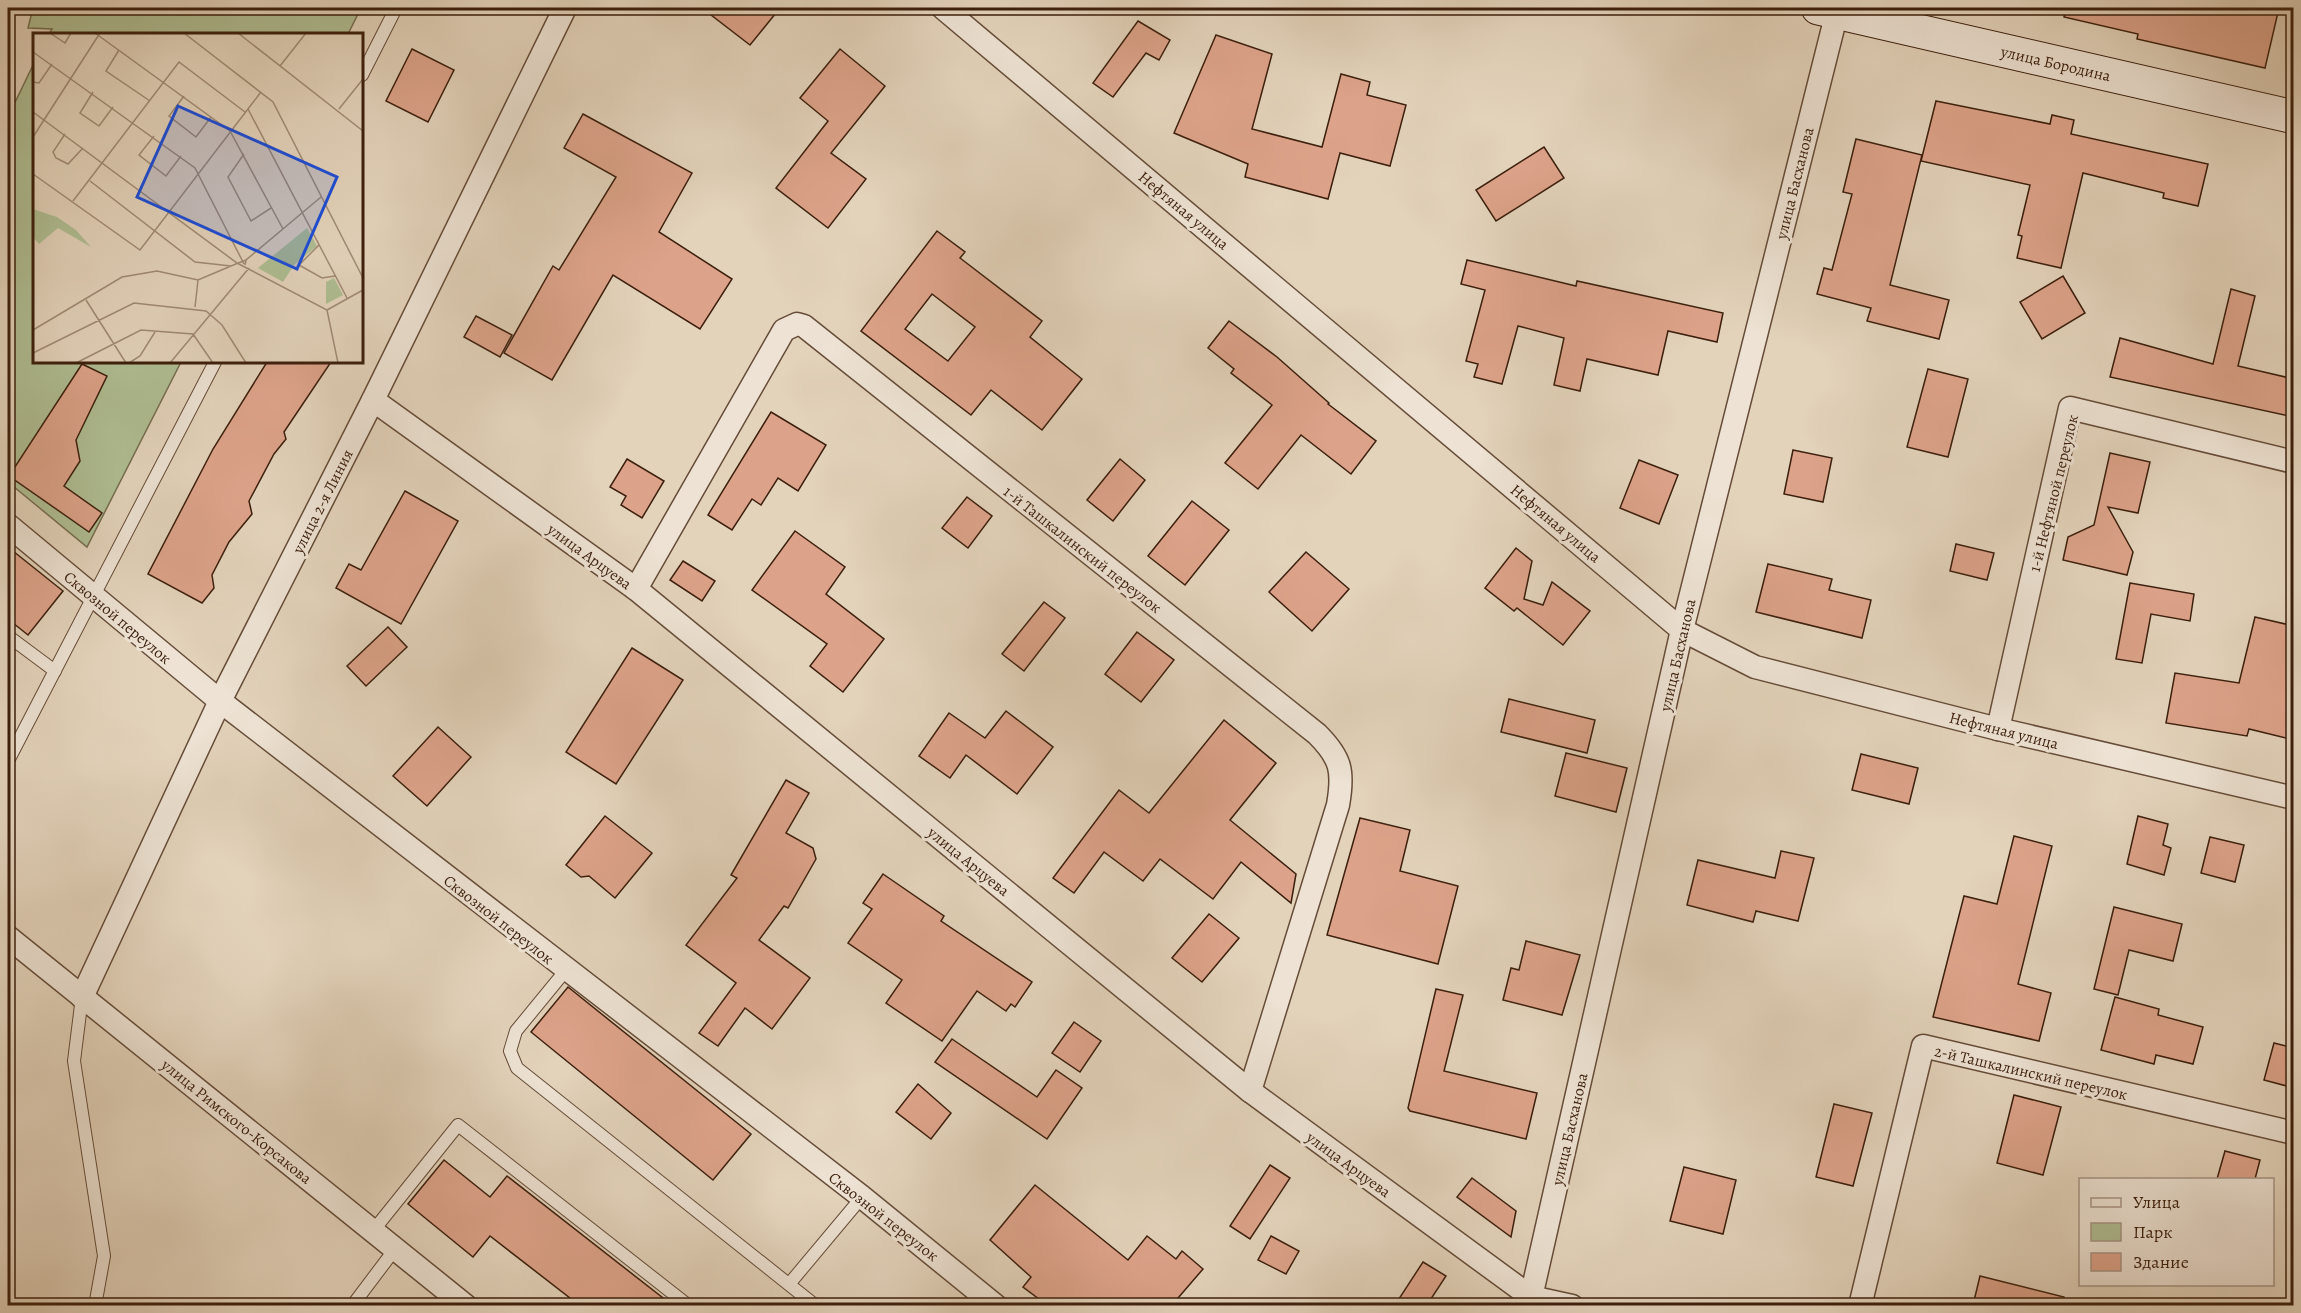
<svg xmlns="http://www.w3.org/2000/svg" width="2301" height="1313" font-family="Alegreya,serif">
  <rect width="100%" height="100%" fill="#e3d3bb"/>
  <filter id="stains"><feTurbulence type="fractalNoise" baseFrequency=".00333" numOctaves="4"/><feColorMatrix values="0 0 0 0 .2 0 0 0 0 .09 0 0 0 0 .02 0 0 0 .5 -.17"/></filter>
  <radialGradient id="worn" r=".72"><stop offset=".6" stop-color="#630" stop-opacity="0"/><stop offset="1" stop-color="#630" stop-opacity=".3"/></radialGradient>
  <!-- green -->
  <g fill="#afbe93" stroke="#766e50" stroke-width="1.5">
    <path d="M 33,8 L 361,8 L 348,34 L 49,34 L 52,29 L 28,28 Z"/>
    <path d="M 34,63 L 34,362 L 181,362 L 87,547 L 8,482 L 8,117 Z"/>
  </g>
  <!-- building -->
  <g fill="#dda38a" stroke="#3c1f0d" stroke-width="1.5" fill-rule="evenodd">
    <path d="M 702,8 L 780,8 L 750,45 Z"/>
    <path d="M 2066,8 L 2279,8 L 2265,68 L 2137,39 L 2138,34 L 2064,17 Z"/>
    <path d="M 1138,21 L 1170,40 L 1159,60 L 1146,53 L 1113,97 L 1093,83 Z"/>
    <path d="M 1216,35 L 1272,54 L 1252,129 L 1322,147 L 1341,74 L 1370,82 L 1367,95 L 1406,105 L 1390,166 L 1340,153 L 1328,199 L 1245,177 L 1248,164 L 1174,133 Z"/>
    <path d="M 412,49 L 454,70 L 428,122 L 386,101 Z"/>
    <path d="M 840,49 L 885,86 L 831,153 L 866,179 L 828,228 L 776,188 L 828,121 L 800,98 Z"/>
    <path d="M 1936,101 L 2050,124 L 2052,115 L 2074,120 L 2071,134 L 2208,164 L 2198,206 L 2163,198 L 2164,193 L 2083,173 L 2061,268 L 2017,258 L 2022,236 L 2018,235 L 2030,185 L 1921,161 Z"/>
    <path d="M 583,114 L 692,173 L 659,232 L 732,279 L 700,329 L 613,275 L 552,380 L 504,353 L 553,266 L 559,270 L 616,177 L 564,148 Z"/>
    <path d="M 1856,139 L 1922,155 L 1890,285 L 1949,300 L 1939,339 L 1867,321 L 1871,308 L 1817,294 L 1824,268 L 1832,270 L 1852,194 L 1843,192 Z"/>
    <path d="M 1544,147 L 1564,178 L 1496,221 L 1476,190 Z"/>
    <path d="M 937,231 L 965,252 L 960,258 L 1042,321 L 1030,337 L 1082,379 L 1042,430 L 991,390 L 971,415 L 861,331 ZM 932,294 L 975,327 L 948,361 L 905,329 Z"/>
    <path d="M 1467,260 L 1576,286 L 1577,281 L 1723,313 L 1717,342 L 1668,331 L 1658,375 L 1587,359 L 1580,391 L 1554,385 L 1564,338 L 1518,326 L 1502,384 L 1474,377 L 1478,364 L 1466,361 L 1485,290 L 1461,284 Z"/>
    <path d="M 2063,276 L 2085,313 L 2042,339 L 2020,302 Z"/>
    <path d="M 2231,289 L 2255,296 L 2238,366 L 2294,379 L 2294,417 L 2110,377 L 2120,338 L 2213,364 Z"/>
    <path d="M 476,316 L 512,335 L 500,357 L 464,337 Z"/>
    <path d="M 1229,321 L 1277,357 L 1329,403 L 1328,404 L 1376,441 L 1351,474 L 1301,435 L 1258,489 L 1225,463 L 1272,405 L 1231,373 L 1234,369 L 1208,348 Z"/>
    <path d="M 267,362 L 331,362 L 284,432 L 286,439 L 274,454 L 249,501 L 252,514 L 229,542 L 212,575 L 214,588 L 202,603 L 148,574 L 213,449 Z"/>
    <path d="M 82,364 L 107,376 L 76,440 L 80,461 L 64,486 L 102,513 L 89,532 L 9,476 Z"/>
    <path d="M 1928,369 L 1968,379 L 1948,457 L 1907,447 Z"/>
    <path d="M 771,412 L 826,445 L 798,491 L 778,478 L 761,505 L 752,499 L 732,530 L 708,515 Z"/>
    <path d="M 1793,450 L 1832,458 L 1823,502 L 1784,494 Z"/>
    <path d="M 2110,453 L 2150,462 L 2138,513 L 2108,507 L 2133,552 L 2127,575 L 2063,560 L 2068,537 L 2094,525 Z"/>
    <path d="M 627,459 L 664,481 L 642,518 L 621,505 L 626,496 L 610,487 Z"/>
    <path d="M 1120,459 L 1145,480 L 1113,521 L 1087,500 Z"/>
    <path d="M 1639,460 L 1678,475 L 1659,524 L 1620,508 Z"/>
    <path d="M 405,491 L 458,521 L 401,624 L 336,588 L 349,564 L 361,570 Z"/>
    <path d="M 967,497 L 992,516 L 968,548 L 942,528 Z"/>
    <path d="M 1192,501 L 1229,530 L 1185,585 L 1148,556 Z"/>
    <path d="M 795,531 L 845,567 L 826,594 L 884,639 L 843,692 L 810,666 L 827,644 L 752,590 Z"/>
    <path d="M 1956,544 L 1994,553 L 1987,580 L 1950,571 Z"/>
    <path d="M 8,547 L 63,591 L 28,635 L 8,619 Z"/>
    <path d="M 1516,548 L 1532,561 L 1524,599 L 1543,605 L 1552,582 L 1590,611 L 1563,645 L 1517,608 L 1514,611 L 1485,588 Z"/>
    <path d="M 1306,552 L 1349,589 L 1312,631 L 1269,592 Z"/>
    <path d="M 683,561 L 715,581 L 702,601 L 670,580 Z"/>
    <path d="M 1768,564 L 1832,579 L 1829,590 L 1871,600 L 1862,638 L 1756,612 Z"/>
    <path d="M 2130,583 L 2194,594 L 2190,621 L 2151,614 L 2142,663 L 2116,659 Z"/>
    <path d="M 1044,602 L 1065,618 L 1024,671 L 1002,654 Z"/>
    <path d="M 2255,617 L 2294,626 L 2294,740 L 2249,729 L 2247,736 L 2166,723 L 2175,673 L 2239,683 Z"/>
    <path d="M 388,627 L 407,647 L 366,686 L 347,666 Z"/>
    <path d="M 1137,632 L 1174,660 L 1141,702 L 1105,674 Z"/>
    <path d="M 632,648 L 683,680 L 616,784 L 566,752 Z"/>
    <path d="M 1509,699 L 1595,720 L 1587,753 L 1501,732 Z"/>
    <path d="M 1006,711 L 1053,747 L 1017,794 L 966,755 L 950,778 L 919,756 L 949,713 L 985,738 Z"/>
    <path d="M 1224,720 L 1276,763 L 1230,820 L 1296,874 L 1291,903 L 1241,862 L 1213,899 L 1160,859 L 1143,881 L 1104,852 L 1074,893 L 1053,878 L 1119,790 L 1149,813 Z"/>
    <path d="M 438,727 L 471,757 L 427,806 L 393,776 Z"/>
    <path d="M 1566,753 L 1627,768 L 1616,812 L 1555,796 Z"/>
    <path d="M 1861,754 L 1918,768 L 1909,804 L 1852,790 Z"/>
    <path d="M 786,780 L 809,793 L 786,833 L 813,848 L 816,859 L 788,908 L 784,906 L 759,940 L 810,978 L 772,1029 L 745,1008 L 718,1046 L 699,1033 L 736,983 L 686,945 L 737,878 L 731,875 Z"/>
    <path d="M 605,816 L 652,853 L 615,898 L 589,876 L 581,877 L 566,865 Z"/>
    <path d="M 2138,816 L 2168,824 L 2163,845 L 2171,848 L 2164,875 L 2127,864 Z"/>
    <path d="M 1360,818 L 1410,830 L 1400,871 L 1458,886 L 1438,964 L 1327,935 Z"/>
    <path d="M 2014,836 L 2052,846 L 2018,984 L 2051,993 L 2039,1041 L 1933,1017 L 1964,896 L 1997,904 Z"/>
    <path d="M 2210,837 L 2244,845 L 2235,882 L 2201,873 Z"/>
    <path d="M 1781,851 L 1814,858 L 1798,921 L 1756,911 L 1753,922 L 1687,905 L 1698,860 L 1775,878 Z"/>
    <path d="M 883,874 L 944,916 L 941,921 L 1032,982 L 1015,1007 L 1011,1004 L 1006,1011 L 977,991 L 942,1041 L 886,1003 L 902,980 L 848,943 L 872,909 L 863,903 Z"/>
    <path d="M 2114,907 L 2182,924 L 2173,961 L 2129,950 L 2118,995 L 2094,989 Z"/>
    <path d="M 1209,914 L 1239,938 L 1202,982 L 1172,958 Z"/>
    <path d="M 1526,941 L 1580,955 L 1562,1015 L 1503,1000 L 1511,968 L 1519,970 Z"/>
    <path d="M 568,987 L 751,1134 L 713,1180 L 531,1032 Z"/>
    <path d="M 1436,989 L 1463,995 L 1444,1071 L 1537,1093 L 1526,1139 L 1410,1111 L 1408,1108 Z"/>
    <path d="M 2115,997 L 2159,1009 L 2158,1015 L 2203,1027 L 2193,1064 L 2156,1055 L 2154,1064 L 2101,1050 Z"/>
    <path d="M 1074,1022 L 1101,1041 L 1080,1072 L 1052,1053 Z"/>
    <path d="M 952,1039 L 1037,1097 L 1056,1070 L 1082,1088 L 1047,1139 L 935,1062 Z"/>
    <path d="M 2274,1043 L 2294,1048 L 2294,1088 L 2264,1080 Z"/>
    <path d="M 918,1084 L 951,1113 L 931,1139 L 896,1112 Z"/>
    <path d="M 2014,1095 L 2061,1107 L 2043,1175 L 1997,1163 Z"/>
    <path d="M 1834,1104 L 1872,1113 L 1853,1186 L 1816,1177 Z"/>
    <path d="M 2225,1151 L 2260,1160 L 2255,1179 L 2217,1179 Z"/>
    <path d="M 444,1160 L 490,1197 L 507,1176 L 672,1305 L 579,1305 L 490,1236 L 473,1257 L 408,1204 Z"/>
    <path d="M 1270,1165 L 1290,1178 L 1250,1239 L 1230,1226 Z"/>
    <path d="M 1684,1167 L 1736,1180 L 1723,1234 L 1670,1221 Z"/>
    <path d="M 1472,1178 L 1516,1211 L 1511,1237 L 1457,1197 Z"/>
    <path d="M 1035,1185 L 1128,1260 L 1147,1236 L 1176,1259 L 1182,1251 L 1203,1269 L 1172,1305 L 1047,1305 L 1023,1287 L 1031,1277 L 990,1240 Z"/>
    <path d="M 1271,1236 L 1299,1251 L 1286,1274 L 1258,1260 Z"/>
    <path d="M 1423,1262 L 1446,1276 L 1427,1305 L 1395,1305 Z"/>
    <path d="M 1980,1276 L 2064,1297 L 2063,1305 L 1973,1305 Z"/>
  </g>
  <g fill="none" stroke-linecap="round" stroke-linejoin="round">
    <defs>
      <g id="lane">
        <path d="M 362,75 L 396,8"/>
        <path d="M 8,636 L 55,671"/>
        <path d="M 8,761 L 215,362"/>
        <path d="M 566,970 L 516,1031 L 510,1051 L 517,1068 L 816,1306"/>
        <path d="M 82,997 L 74,1061 L 104,1256 L 95,1306"/>
        <path d="M 373,1231 L 458,1125 L 689,1306"/>
        <path d="M 790,1283 L 862,1197"/>
        <path d="M 352,1306 L 395,1249"/>
      </g>
      <g id="street">
        <path d="M 943,8 L 1682,630 L 1755,667 L 1998,729 L 2294,798"/>
        <path d="M 373,400 L 636,589 L 1250,1091 L 1531,1297 L 1572,1306"/>
        <path d="M 8,525 L 220,701 L 862,1197 L 996,1306"/>
        <path d="M 636,589 L 784,330 L 797,324 L 804,326 L 1317,734 C 1341,758 1344,771 1338,805 L 1250,1091"/>
        <path d="M 1998,729 L 2070,408 L 2294,462"/>
        <path d="M 8,937 L 466,1306"/>
        <path d="M 82,997 L 220,701 L 373,400 L 565,8"/>
        <path d="M 1529,1306 L 1682,630 L 1838,8"/>
        <path d="M 1860,1306 L 1923,1046 L 2294,1133"/>
      </g>
      <path id="secondary" d="M 1818,8 L 2294,117"/>
    </defs>
    <!-- lane casing -->
    <use href="#lane" stroke="#664c38" stroke-width="14"/>
    <!-- street casing -->
    <use href="#street" stroke="#664c38" stroke-width="25"/>
    <!-- secondary casing -->
    <use href="#secondary" stroke="#3c1f0d" stroke-width="35"/>
    <!-- lane -->
    <use href="#lane" stroke="#ede2d3" stroke-width="12"/>
    <!-- street -->
    <use href="#street" stroke="#ede2d3" stroke-width="22"/>
    <!-- secondary -->
    <use href="#secondary" stroke="#ede2d3" stroke-width="33"/>
  </g>
  <g text-anchor="middle" stroke-width="6" stroke-linejoin="round" paint-order="stroke">
    <!-- street labels -->
    <g font-size="16" fill="#3c1f0d" stroke="#ede2d3">
      <text transform="translate(2056 63) rotate(13)" y="6">улица Бородина</text>
      <text transform="translate(1794 183) rotate(-76)" y="6">улица Басханова</text>
      <text transform="translate(1184 210) rotate(40)" y="6">Нефтяная улица</text>
      <text transform="translate(2053 493) rotate(-76)" y="6">1-й Нефтяной переулок</text>
      <text transform="translate(322 501) rotate(-63)" y="6">улица 2-я Линия</text>
      <text transform="translate(1556 523) rotate(40)" y="6">Нефтяная улица</text>
      <text transform="translate(1083 549) rotate(38)" y="6">1-й Ташкалинский переулок</text>
      <text transform="translate(590 556) rotate(36)" y="6">улица Арцуева</text>
      <text transform="translate(118 617) rotate(40)" y="6">Сквозной переулок</text>
      <text transform="translate(1677 655) rotate(-77)" y="6">улица Басханова</text>
      <text transform="translate(2004 730) rotate(14)" y="6">Нефтяная улица</text>
      <text transform="translate(969 861) rotate(39)" y="6">улица Арцуева</text>
      <text transform="translate(499 919) rotate(38)" y="6">Сквозной переулок</text>
      <text transform="translate(2031 1072) rotate(13)" y="6">2-й Ташкалинский переулок</text>
      <text transform="translate(237 1121) rotate(39)" y="6">улица Римского-Корсакова</text>
      <text transform="translate(1569 1129) rotate(-77)" y="6">улица Басханова</text>
      <text transform="translate(1349 1164) rotate(36)" y="6">улица Арцуева</text>
      <text transform="translate(884 1216) rotate(38)" y="6">Сквозной переулок</text>
    </g>
  </g>
  <!-- overview -->
  <g transform="translate(33 33)">
    <rect width="330" height="330" fill="#e3d3bb"/>
    <path d="M 0,176 L 24,184 L 43,197 L 58,214 L 25,195 L 6,211 L 0,204 ZM 274,195 L 284,213 L 261,232 L 250,249 L 225,235 ZM 301,245 L 310,262 L 293,271 L 293,249 Z" fill="#afbe93"/>
    <path fill="none" stroke="#a08b75" stroke-width="1.5" d="M 17,0 L 32,10 L 38,0M 62,0 L 197,98 L 250,196M 151,0 L 240,69 L 330,245M 205,0 L 330,98M 86,17 L 73,38 L 117,68M 0,19 L 162,135 L 211,231M 247,33 L 273,0M 0,49 L 6,50 L 19,31M 60,59 L 47,80 L 66,93 L 80,74M 151,63 L 136,83 L 163,104 L 178,84M 215,76 L 314,265M 306,76 L 330,46M 0,79 L 204,230 L 294,277 L 305,330M 32,101 L 20,119 L 23,125 L 35,131 L 50,115M 121,103 L 106,122 L 133,143 L 148,123M 0,104 L 67,0M 211,121 L 195,144 L 218,188 L 238,175M 0,141 L 107,217 L 228,59M 57,148 L 162,229 L 198,233 L 213,227M 40,168 L 146,29 L 212,79M 286,212 L 266,232 L 289,245 L 302,243M 212,232 L 213,227 L 288,164M 53,267 L 93,330M 162,274 L 165,247M 294,277 L 330,257M 0,297 L 89,244 L 124,238 L 165,247 L 198,233M 0,320 L 101,270 L 173,278 L 189,292 L 213,330M 43,330 L 108,297 L 160,301 L 180,330M 96,330 L 107,323 L 122,299M 137,330 L 216,235"/>
    <path fill="#1d4ed8" fill-opacity="0.15" stroke="#1d4ed8" stroke-width="3" d="M 145,73 L 304,144 L 264,236 L 104,164 Z"/>
    <rect width="330" height="330" fill="none" stroke="#3c1f0d" stroke-width="3"/>
  </g>
  <!-- margin -->
  <rect width="2301" height="1313" fill="none" stroke="#e3d3bb" stroke-width="30"/>
  <rect x="9" y="9" width="2283" height="1295" fill="none" stroke="#3c1f0d" stroke-width="3"/>
  <rect x="15" y="15" width="2271" height="1283" fill="none" stroke="#3c1f0d" stroke-width="1.5"/>
  <!-- legend -->
  <rect x="2079" y="1178" width="195" height="108" fill="#ede2d3" stroke="#a69484" stroke-width="1.5"/>
  <rect x="2091" y="1198" width="30" height="9" fill="#ede2d3" stroke="#a69484" stroke-width="1.5"/>
  <text x="2133" y="1208" font-size="18" fill="#3c1f0d">Улица</text>
  <rect x="2091" y="1223" width="30" height="18" fill="#afbe93" stroke="#a69484" stroke-width="1.5"/>
  <text x="2133" y="1238" font-size="18" fill="#3c1f0d">Парк</text>
  <rect x="2091" y="1253" width="30" height="18" fill="#dda38a" stroke="#a69484" stroke-width="1.5"/>
  <text x="2133" y="1268" font-size="18" fill="#3c1f0d">Здание</text>
  <rect width="100%" height="100%" filter="url(#stains)"/>
  <rect width="100%" height="100%" fill="url(#worn)"/>
</svg>
